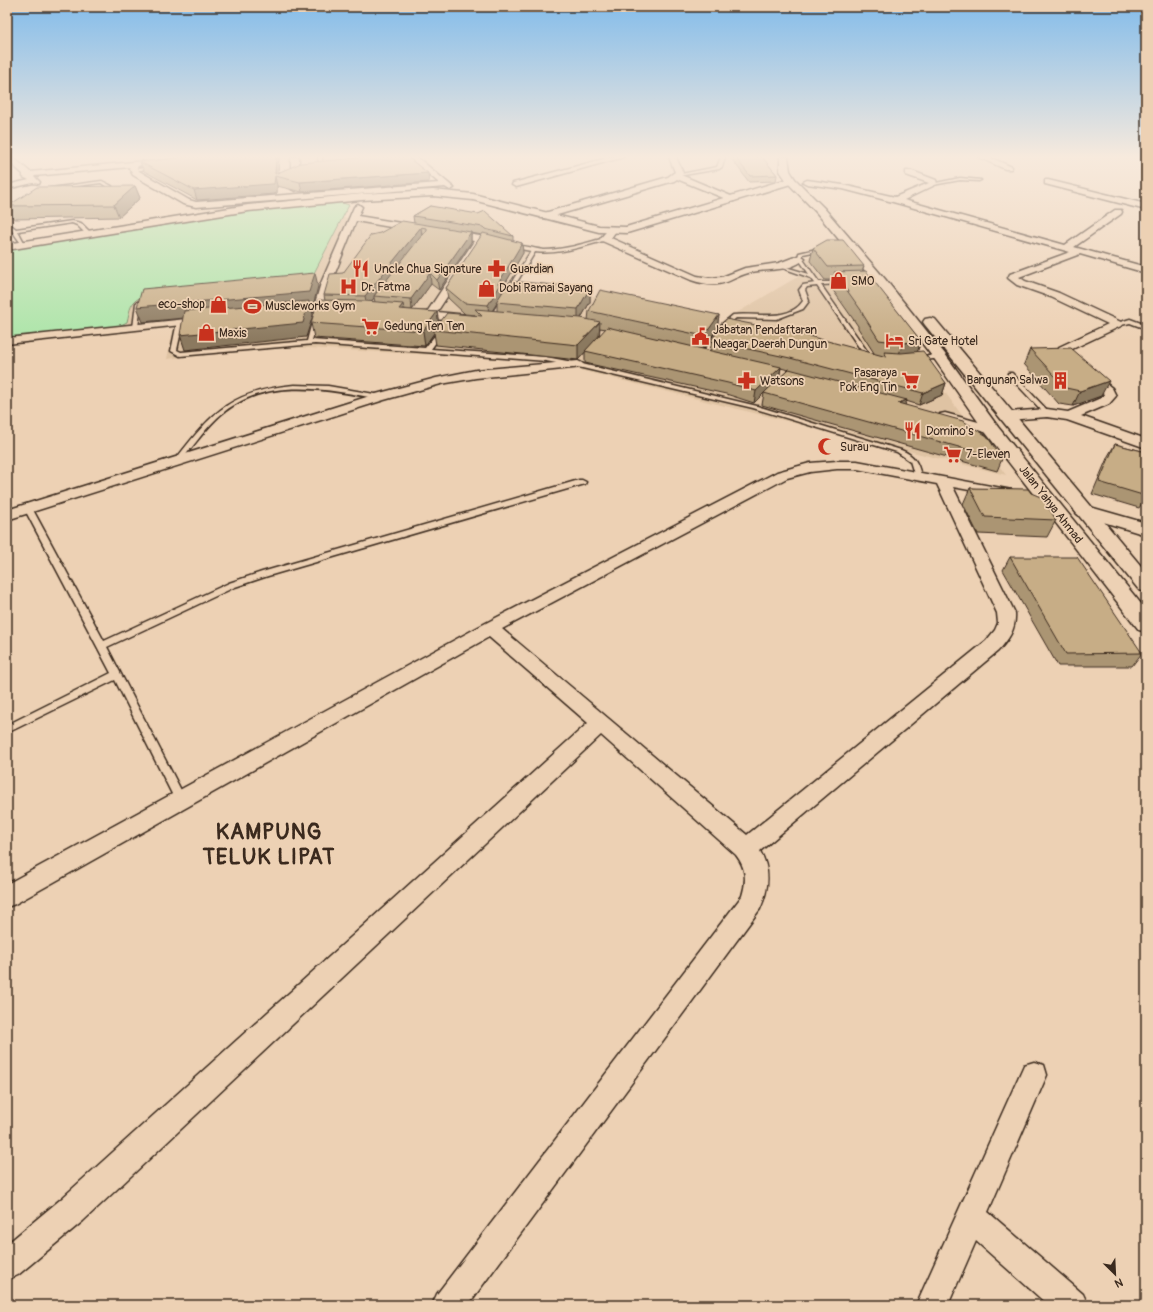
<svg xmlns="http://www.w3.org/2000/svg" width="1153" height="1312" font-family="Pangolin,sans-serif">
  <rect width="100%" height="100%" fill="#edd1b4"/>
  <filter id="ink" filterUnits="userSpaceOnUse"><feTurbulence type="fractalNoise" baseFrequency=".025" numOctaves="2"/><feDisplacementMap in="SourceGraphic" scale="8" xChannelSelector="R" yChannelSelector="G"/><feConvolveMatrix kernelMatrix="1 2 1 2 8 2 1 2 1" color-interpolation-filters="sRGB"/></filter>
  <g filter="url(#ink)">
    <!-- built -->
    <path fill="#dfc3a3" d="M 367,217 L 481,236 L 536,249 L 514,288 L 607,297 L 718,324 L 804,273 L 798,262 L 820,251 L 840,250 L 1006,475 L 543,361 L 273,346 L 167,359 L 174,327 L 136,331 L 127,322 L 132,303 L 136,299 L 142,297 L 312,277 L 342,218 Z"/>
    <!-- green -->
    <path fill="#ace5a9" stroke="#748864" d="M 339,202 L 349,205 L 312,277 L 142,297 C 130,301 130,310 127,322 L 119,326 L 7,338 L 7,250 C 117,232 227,211 339,202 Z"/>
    <g fill="none" stroke-linecap="round" stroke-linejoin="round">
      <defs>
        <g id="service">
          <path d="M 318,157 L 322,157 L 322,168 L 319,167 Z"/>
          <path d="M 721,157 L 725,157 L 722,167 L 719,169 L 678,176 L 676,175 L 717,167 Z"/>
          <path d="M 156,166 L 155,168 L 133,171 L 131,170 Z"/>
          <path d="M 960,178 L 981,180 L 979,181 L 960,180 L 933,185 L 931,184 Z"/>
          <path d="M 102,181 L 112,186 L 112,191 L 103,193 L 103,191 L 109,189 L 109,188 L 101,183 L 52,189 L 50,188 Z"/>
          <path d="M 21,206 L 24,207 L 7,218 L 7,215 Z"/>
          <path d="M 72,221 L 81,223 L 91,233 L 91,235 L 87,235 L 77,225 L 72,223 L 18,231 L 25,244 L 23,245 C 17,240 14,231 7,225 L 7,222 L 16,229 Z"/>
          <path d="M 605,238 L 607,240 C 583,246 560,255 535,252 L 494,320 L 489,321 L 488,320 L 531,251 L 510,247 L 510,245 C 521,244 533,249 544,250 C 565,250 585,243 605,238 Z"/>
          <path d="M 825,247 L 827,249 L 803,254 L 802,258 L 819,282 L 842,282 L 844,283 L 842,284 L 821,285 L 872,358 L 871,359 L 867,359 L 817,286 L 807,287 L 805,290 L 809,301 L 803,309 L 777,319 L 736,318 L 725,327 L 705,357 L 701,357 L 700,356 L 721,325 L 733,315 C 755,312 788,323 803,301 L 799,290 L 803,285 L 815,283 L 811,278 L 780,267 L 782,266 L 809,274 L 798,258 L 799,253 Z"/>
          <path d="M 141,300 L 146,301 L 141,304 L 138,327 L 133,328 L 136,303 Z"/>
          <path d="M 316,316 L 319,318 L 312,340 L 425,348 L 440,329 L 442,328 L 445,330 L 431,349 L 546,357 L 578,363 L 757,406 L 901,450 C 914,455 918,462 921,476 L 917,478 L 915,477 L 910,461 L 897,452 L 753,408 L 578,367 L 546,361 L 315,344 L 180,356 L 171,351 L 177,322 L 180,320 L 183,322 L 177,350 L 181,352 L 307,341 L 313,318 Z"/>
          <path d="M 1130,319 L 1146,325 L 1146,329 L 1130,323 L 1117,326 L 1114,324 Z"/>
          <path d="M 940,355 L 942,356 L 942,358 L 916,361 L 913,359 L 916,357 Z"/>
          <path d="M 1008,373 L 1012,373 L 1049,412 L 1049,414 L 1045,414 L 1008,375 Z"/>
          <path d="M 294,385 L 328,386 L 380,395 L 383,397 L 380,399 C 328,390 270,376 224,412 C 207,425 195,445 181,460 L 179,461 L 176,459 C 213,411 232,391 294,385 Z"/>
          <path d="M 579,480 L 582,480 L 586,482 L 585,484 L 268,576 L 235,587 L 107,647 L 184,796 L 185,799 L 184,802 L 180,804 L 176,802 L 115,680 L 7,733 L 7,725 L 111,673 L 24,508 L 25,506 L 31,506 L 32,508 L 104,641 L 229,583 L 262,572 Z"/>
        </g>
        <g id="minor">
          <path d="M 7,157 L 13,157 L 30,172 L 144,161 L 148,163 L 138,166 L 137,168 L 139,171 L 189,200 L 196,202 L 439,183 L 409,157 L 417,157 L 454,188 L 450,190 L 445,187 L 196,207 L 183,204 L 133,175 L 129,168 L 130,167 L 34,176 L 40,182 L 39,184 L 33,183 L 7,189 L 7,185 L 29,180 L 23,177 L 23,174 L 7,160 Z"/>
          <path d="M 291,157 L 299,157 L 299,189 L 295,191 L 291,189 Z"/>
          <path d="M 611,157 L 624,157 L 516,187 L 512,185 L 513,183 Z"/>
          <path d="M 669,157 L 676,157 L 683,173 L 681,175 L 738,199 L 734,201 L 731,201 L 677,179 L 674,181 L 547,218 L 541,218 L 540,216 L 541,214 L 668,177 L 675,172 Z"/>
          <path d="M 978,157 L 989,157 L 1012,167 L 1011,169 L 1005,169 Z"/>
          <path d="M 906,171 L 912,171 L 936,180 L 937,184 L 904,200 L 1065,245 L 1115,210 L 1121,210 L 1122,212 L 1121,214 L 1074,247 L 1146,267 L 1146,273 L 1080,254 L 1019,277 L 1025,281 L 1059,293 L 1121,322 L 1122,324 L 1121,326 L 1068,351 L 1068,354 L 1112,388 L 1116,396 L 1109,404 L 1081,416 L 1146,439 L 1146,448 L 1067,420 L 1047,417 L 1009,420 L 1004,419 L 1003,416 L 1004,413 L 1009,412 L 1047,409 L 1068,412 L 1101,398 L 1104,395 L 1103,393 L 1056,355 L 1059,347 L 1108,324 L 1051,297 L 1017,285 L 1008,278 L 1010,274 L 1070,252 L 893,202 L 843,189 L 807,184 L 803,182 L 807,180 L 843,185 L 895,197 L 929,183 L 906,175 Z"/>
          <path d="M 1045,180 L 1048,180 L 1146,204 L 1146,210 L 1045,184 Z"/>
          <path d="M 358,204 L 362,207 L 358,216 L 419,226 L 423,229 L 419,232 L 356,221 L 331,283 L 323,310 L 322,312 L 314,312 L 313,310 L 321,283 L 354,207 Z"/>
          <path d="M 612,228 L 616,231 L 611,238 L 697,276 L 709,278 L 722,277 L 745,268 L 779,263 L 800,255 L 805,258 C 791,274 763,267 745,274 C 735,277 729,283 718,284 C 709,285 700,283 691,280 L 602,241 L 600,239 C 603,235 607,230 612,228 Z"/>
          <path d="M 448,231 L 480,236 L 485,239 L 437,312 L 468,315 L 473,318 L 468,321 L 429,319 L 410,316 L 409,314 L 410,312 L 427,312 L 474,241 L 445,236 L 444,234 Z"/>
          <path d="M 205,317 L 210,320 L 209,322 L 7,344 L 7,338 Z"/>
          <path d="M 578,361 L 582,363 L 584,365 L 582,367 L 476,378 L 441,384 L 384,400 L 7,520 L 7,510 L 376,394 L 436,378 L 476,370 Z"/>
          <path d="M 945,413 L 997,427 L 999,430 L 997,433 L 992,434 L 940,420 L 939,417 L 940,414 Z"/>
          <path d="M 837,461 L 857,461 L 1012,490 L 1014,493 L 1012,496 L 1007,497 L 953,487 L 1015,613 C 1016,629 1009,639 998,651 L 760,851 C 771,870 769,889 760,909 L 468,1305 L 432,1305 L 437,1294 L 742,896 C 747,880 746,868 736,855 L 601,735 L 83,1221 L 18,1275 L 7,1280 L 7,1244 L 61,1199 L 588,723 L 489,637 L 15,904 L 7,907 L 7,884 L 484,624 L 777,472 L 810,463 ZM 837,469 L 857,469 L 937,484 L 997,613 L 998,623 L 995,630 L 986,641 L 747,835 L 502,629 L 787,478 L 810,472 Z"/>
          <path d="M 1034,1062 L 1044,1065 L 1047,1075 L 988,1212 L 1083,1294 L 1088,1305 L 1048,1305 L 976,1241 L 948,1305 L 916,1305 L 1024,1065 Z"/>
        </g>
        <g id="tertiary">
          <path d="M 791,178 L 796,181 L 794,183 L 627,233 L 599,232 L 473,200 L 433,196 L 362,200 L 248,211 L 7,250 L 7,244 L 248,205 L 362,194 L 433,190 L 473,194 L 599,226 L 626,227 Z"/>
          <path d="M 1083,505 L 1146,523 L 1146,535 L 1077,514 L 1074,510 L 1077,506 Z"/>
        </g>
        <g id="primary">
          <path d="M 780,157 L 788,157 L 790,171 L 795,179 L 824,208 L 885,279 L 945,354 L 998,427 L 1146,610 L 1146,632 L 1139,630 L 986,433 L 935,360 L 877,285 L 816,212 L 788,183 L 780,171 Z"/>
          <path d="M 930,318 L 935,319 L 1146,572 L 1146,592 L 1139,590 L 925,325 L 923,322 L 925,319 Z"/>
        </g>
      </defs>
      <!-- service casing -->
      <use href="#service" stroke="#3b2a1e" stroke-width="3"/>
      <!-- minor casing -->
      <use href="#minor" stroke="#3b2a1e" stroke-width="3"/>
      <!-- tertiary casing -->
      <use href="#tertiary" stroke="#3b2a1e" stroke-width="3"/>
      <!-- primary casing -->
      <use href="#primary" stroke="#3b2a1e" stroke-width="3"/>
      <!-- service -->
      <use href="#service" fill="#edd1b4" fill-rule="evenodd"/>
      <!-- minor -->
      <use href="#minor" fill="#edd1b4" fill-rule="evenodd"/>
      <!-- tertiary -->
      <use href="#tertiary" fill="#edd1b4" fill-rule="evenodd"/>
      <!-- primary -->
      <use href="#primary" fill="#edd1b4" fill-rule="evenodd"/>
    </g>
    <!-- wall -->
    <g fill="#ab9573" stroke="#3b2a1e" fill-rule="evenodd">
      <path d="M 186,157 L 279,157 L 278,173 L 429,182 L 302,192 L 277,186 L 277,193 L 274,194 L 197,200 L 144,171 L 140,162 Z"/>
      <path d="M 731,157 L 762,157 L 777,175 L 776,181 L 749,182 L 731,158 Z"/>
      <path d="M 135,186 L 140,198 L 119,217 L 14,219 L 8,206 Z"/>
      <path d="M 430,206 L 513,236 L 513,241 L 522,243 L 523,253 L 502,289 L 502,294 L 590,288 L 590,302 L 581,318 L 588,320 L 589,311 L 719,315 L 717,329 L 703,349 L 710,351 L 711,341 L 874,353 L 858,328 L 858,326 L 830,286 L 832,280 L 825,280 L 810,261 L 813,248 L 864,266 L 862,272 L 921,341 L 917,352 L 946,383 L 942,395 L 919,405 L 906,401 L 905,405 L 1002,459 L 997,471 L 762,405 L 764,393 L 788,370 L 781,368 L 779,378 L 754,403 L 726,394 L 585,363 L 585,352 L 578,360 L 436,345 L 434,333 L 425,346 L 314,338 L 311,323 L 325,301 L 324,295 L 380,233 L 414,223 L 413,216 ZM 471,233 L 482,235 L 446,288 L 448,298 L 465,314 L 475,315 L 439,324 L 437,312 L 404,310 L 404,309 L 412,310 L 431,284 L 439,290 L 471,242 ZM 374,298 L 375,302 L 371,302 ZM 497,303 L 497,311 L 492,311 ZM 600,328 L 606,329 L 599,336 Z"/>
      <path d="M 1030,349 L 1101,396 L 1073,406 L 1059,404 L 1024,364 Z"/>
      <path d="M 1115,444 L 1146,452 L 1146,497 L 1139,508 L 1092,494 L 1108,456 Z"/>
      <path d="M 970,488 L 1031,493 L 1056,520 L 1047,537 L 978,534 L 963,504 Z"/>
      <path d="M 1010,557 L 1142,653 L 1132,666 L 1058,666 L 1003,570 Z"/>
    </g>
    <!-- shaded-wall -->
    <g fill="#8b795e" stroke="#3b2a1e">
      <path d="M 276,157 L 279,157 L 278,177 L 275,174 Z"/>
      <path d="M 428,173 L 429,182 L 302,192 L 300,182 Z"/>
      <path d="M 275,176 L 277,186 L 277,193 L 274,194 L 197,200 L 194,190 Z"/>
      <path d="M 135,186 L 140,198 L 119,217 L 114,205 Z"/>
      <path d="M 421,227 L 422,237 L 374,296 L 374,298 L 367,306 L 365,296 Z"/>
      <path d="M 471,232 L 471,242 L 439,290 L 437,280 Z"/>
      <path d="M 522,243 L 523,253 L 502,289 L 502,295 L 496,302 L 497,303 L 489,316 L 488,305 L 498,284 Z"/>
      <path d="M 315,273 L 318,286 L 313,306 L 311,306 L 313,315 L 306,337 L 185,350 L 180,335 L 308,306 L 143,322 L 137,307 Z"/>
      <path d="M 430,273 L 431,284 L 412,310 L 411,299 Z"/>
      <path d="M 590,288 L 590,302 L 578,323 L 578,309 Z"/>
      <path d="M 403,304 L 406,318 L 399,309 Z"/>
      <path d="M 437,312 L 439,327 L 434,330 L 434,333 L 425,346 L 423,331 Z"/>
      <path d="M 719,315 L 717,329 L 702,350 L 704,336 Z"/>
      <path d="M 600,322 L 599,337 L 578,360 L 578,345 Z"/>
      <path d="M 921,341 L 916,356 L 898,357 L 903,343 Z"/>
      <path d="M 781,367 L 779,378 L 754,403 L 756,391 Z"/>
      <path d="M 1109,381 L 1101,396 L 1073,406 L 1080,391 Z"/>
      <path d="M 946,383 L 942,395 L 919,405 L 923,393 Z"/>
      <path d="M 907,400 L 903,411 L 898,403 Z"/>
    </g>
    <!-- building -->
    <g fill="#c7ad86" stroke="#3b2a1e">
      <path d="M 186,157 L 276,157 L 275,174 L 301,163 L 369,157 L 407,157 L 428,173 L 300,182 L 275,176 L 274,184 L 272,184 L 194,190 L 140,162 Z"/>
      <path d="M 735,157 L 762,157 L 777,175 L 750,176 Z"/>
      <path d="M 135,186 L 114,205 L 8,206 L 37,187 Z"/>
      <path d="M 430,206 L 478,214 L 485,211 L 513,236 L 485,229 L 483,227 L 413,216 Z"/>
      <path d="M 402,221 L 471,232 L 437,280 L 430,273 L 411,299 L 374,296 L 426,230 L 426,228 L 421,227 L 365,296 L 324,295 L 330,274 L 343,273 L 371,235 L 380,233 Z"/>
      <path d="M 483,233 L 522,243 L 498,284 L 501,284 L 488,305 L 464,303 L 446,288 Z"/>
      <path d="M 827,240 L 843,240 L 864,266 L 828,267 L 813,248 Z"/>
      <path d="M 866,271 L 921,341 L 903,343 L 879,340 L 862,313 L 863,313 L 834,272 Z"/>
      <path d="M 315,273 L 309,292 L 137,307 L 142,289 Z"/>
      <path d="M 510,281 L 590,288 L 578,309 L 496,302 Z"/>
      <path d="M 600,290 L 719,315 L 704,336 L 589,311 Z"/>
      <path d="M 318,300 L 365,301 L 403,304 L 399,309 L 437,312 L 423,331 L 311,323 Z"/>
      <path d="M 309,301 L 303,323 L 180,335 L 184,311 Z"/>
      <path d="M 475,309 L 581,318 L 600,322 L 578,345 L 434,330 L 447,313 L 482,316 Z"/>
      <path d="M 726,319 L 805,335 L 887,357 L 884,352 L 901,353 L 923,351 L 946,383 L 923,393 L 790,358 L 711,341 Z"/>
      <path d="M 607,327 L 781,367 L 756,391 L 728,383 L 585,351 Z"/>
      <path d="M 1071,348 L 1109,381 L 1080,391 L 1066,388 L 1030,349 Z"/>
      <path d="M 789,369 L 907,400 L 898,403 L 963,421 L 987,436 L 1002,459 L 764,393 Z"/>
      <path d="M 1115,444 L 1146,452 L 1146,496 L 1099,482 Z"/>
      <path d="M 970,488 L 1028,489 L 1031,493 L 1043,498 L 1056,520 L 985,517 Z"/>
      <path d="M 1010,557 L 1077,557 L 1142,653 L 1066,654 Z"/>
    </g>
  </g>
  <!-- sky -->
  <linearGradient id="sky" x2="0" y2="1"><stop stop-color="#83bcea"/><stop offset="0.46" stop-color="#f7eadd"/><stop offset="1" stop-color="#f7eadd" stop-opacity="0"/></linearGradient>
  <rect width="1153" height="341" fill="url(#sky)"/>
  <!-- icons -->
  <defs>
    <symbol id="restaurant-bare" viewBox="-9 -9 18 18"><path d="M-5-6h1v4h1v-4h1v4h1v-4h1v5L-1.5 .5V6h-2V.5L-5-1ZM5-6V6H3V1.5H1.5Q1.5-4 5-6Z" fill="#c8321e" stroke="#edd1b4" stroke-width="2.5" paint-order="stroke"/></symbol>
    <symbol id="pharmacy-bare" viewBox="-9 -9 18 18"><path d="M-2-6h4v4h4v4h-4v4h-4v-4h-4v-4h4Z" fill="#c8321e" stroke="#edd1b4" stroke-width="2.5" paint-order="stroke"/></symbol>
    <symbol id="shop-bare" viewBox="-9 -9 18 18"><path d="M-5-2.5h2.3a2.7 3.5 0 0 1 5.4 0H5L5.5 6h-11ZM-1.5-2.5h3a1.5 2.3 0 0 0-3 0Z" fill="#c8321e" stroke="#edd1b4" stroke-width="2.5" paint-order="stroke"/></symbol>
    <symbol id="hospital-bare" viewBox="-9 -9 18 18"><path d="M-5-5h3v3.5h4V-5h3V5h-3V1.5h-4V5h-3Z" fill="#c8321e" stroke="#edd1b4" stroke-width="2.5" paint-order="stroke"/></symbol>
    <symbol id="stadium-bare" viewBox="-9 -9 18 18"><path d="M0-5a6.5 5 0 1 0 0 10a6.5 5 0 1 0 0-10ZM-3.5-1.8h7v3.6h-7Z" fill="#c8321e" stroke="#edd1b4" stroke-width="2.5" paint-order="stroke"/></symbol>
    <symbol id="supermarket-bare" viewBox="-9 -9 18 18"><path d="M-6-5.5h2.5l.6 2H6L4.5 2H-2.5L-4.4-4H-6ZM-1.5 3.2a1.3 1.3 0 1 0 .1 0ZM3 3.2a1.3 1.3 0 1 0 .1 0Z" fill="#c8321e" stroke="#edd1b4" stroke-width="2.5" paint-order="stroke"/></symbol>
    <symbol id="civic-bare" viewBox="-9 -9 18 18"><path d="M-.6-6.5H3V-4.5H.6V-3L4-1V1h2V6H-6V1h2V-1L-.6-3ZM-1.2 2.5V6h2.4V2.5Z" fill="#c8321e" stroke="#edd1b4" stroke-width="2.5" paint-order="stroke"/></symbol>
    <symbol id="hotel-bare" viewBox="-9 -9 18 18"><path d="M-6-4.5h1.5V1H6V5H4.5V3h-9V5H-6ZM-4 0a1.8 1.8 0 1 1 3.6 0ZM.5 0V-2.5h3Q6-2.5 6 0Z" fill="#c8321e" stroke="#edd1b4" stroke-width="2.5" paint-order="stroke"/></symbol>
    <symbol id="building-bare" viewBox="-9 -9 18 18"><path d="M-4-6H4V6H1V3H-1V6H-4ZM-2.5-4.3h1.7v1.8h-1.7ZM.8-4.3h1.7v1.8H.8ZM-2.5-1h1.7V.8h-1.7ZM.8-1h1.7V.8H.8Z" fill="#c8321e" stroke="#edd1b4" stroke-width="2.5" paint-order="stroke"/></symbol>
    <symbol id="mosque-bare" viewBox="-9 -9 18 18"><path d="M3.5-4.9A6 6 0 1 0 3.5 4.9A5 5 0 1 1 3.5-4.9Z" fill="#c8321e" stroke="#edd1b4" stroke-width="2.5" paint-order="stroke"/></symbol>
  </defs>
  <g fill-rule="evenodd">
    <use href="#restaurant-bare" x="348" y="256" width="25" height="25"/>
    <use href="#pharmacy-bare" x="484" y="256" width="25" height="25"/>
    <use href="#shop-bare" x="826" y="268" width="25" height="25"/>
    <use href="#hospital-bare" x="336" y="274" width="25" height="25"/>
    <use href="#shop-bare" x="474" y="276" width="25" height="25"/>
    <use href="#shop-bare" x="206" y="292" width="25" height="25"/>
    <use href="#stadium-bare" x="240" y="294" width="25" height="25"/>
    <use href="#supermarket-bare" x="358" y="314" width="25" height="25"/>
    <use href="#shop-bare" x="194" y="320" width="25" height="25"/>
    <use href="#civic-bare" x="688" y="324" width="25" height="25"/>
    <use href="#hotel-bare" x="882" y="328" width="25" height="25"/>
    <use href="#supermarket-bare" x="898" y="368" width="25" height="25"/>
    <use href="#building-bare" x="1048" y="368" width="25" height="25"/>
    <use href="#pharmacy-bare" x="734" y="368" width="25" height="25"/>
    <use href="#restaurant-bare" x="900" y="418" width="25" height="25"/>
    <use href="#mosque-bare" x="814" y="434" width="25" height="25"/>
    <use href="#supermarket-bare" x="940" y="442" width="25" height="25"/>
  </g>
  <g text-anchor="middle" stroke-width="3.5" stroke-linejoin="round" paint-order="stroke">
    <!-- far-poi labels -->
    <g font-size="12" fill="#3b2a1e" stroke="#edd1b4" text-anchor="start">
      <text x="374" y="273">Uncle Chua Signature</text>
      <text x="510" y="273">Guardian</text>
      <text x="851" y="285">SMO</text>
      <text x="361" y="291">Dr. Fatma</text>
      <text x="499" y="292">Dobi Ramai Sayang</text>
      <text x="205" y="308" text-anchor="end">eco-shop</text>
      <text x="265" y="310">Muscleworks Gym</text>
      <text x="384" y="330">Gedung Ten Ten</text>
      <text x="713" y="334">Jabatan Pendaftaran<tspan x="713" dy="14">Neagar Daerah Dungun</tspan></text>
      <text x="219" y="337">Maxis</text>
      <text x="908" y="345">Sri Gate Hotel</text>
      <text x="897" y="377" text-anchor="end">Pasaraya<tspan x="897" dy="14">Pok Eng Tin</tspan></text>
      <text x="1048" y="384" text-anchor="end">Bangunan Salwa</text>
      <text x="760" y="385">Watsons</text>
      <text x="926" y="435">Domino's</text>
      <text x="840" y="451">Surau</text>
      <text x="966" y="458">7-Eleven</text>
    </g>
    <!-- far-street labels -->
    <g font-size="12" fill="#3b2a1e" stroke="#edd1b4">
      <text transform="translate(1051 504) rotate(52)" y="4">Jalan Yahya Ahmad</text>
    </g>
    <!-- near-district labels -->
    <g font-size="22" font-weight="bold" letter-spacing="1" fill="#3b2a1e" stroke="#edd1b4">
      <text x="269" y="839">KAMPUNG<tspan x="269" dy="25">TELUK LIPAT</tspan></text>
    </g>
  </g>
  <!-- margin -->
  <rect width="1153" height="1312" fill="none" stroke="#edd1b4" stroke-width="24"/>
  <rect x="12" y="12" width="1129" height="1288" fill="none" stroke="#3b2a1e" stroke-width="1.5" filter="url(#ink)"/>
  <!-- north arrow -->
  <g transform="translate(1115 1274) rotate(156)" stroke="#edd1b4" stroke-width="3" paint-order="stroke">
  <path d="M0-3L7 15L0 10L-7 15Z" fill="#3b2a1e"/>
  <text y="-6" font-size="11" font-weight="bold" text-anchor="middle" fill="#3b2a1e">N</text>
  </g>
</svg>
